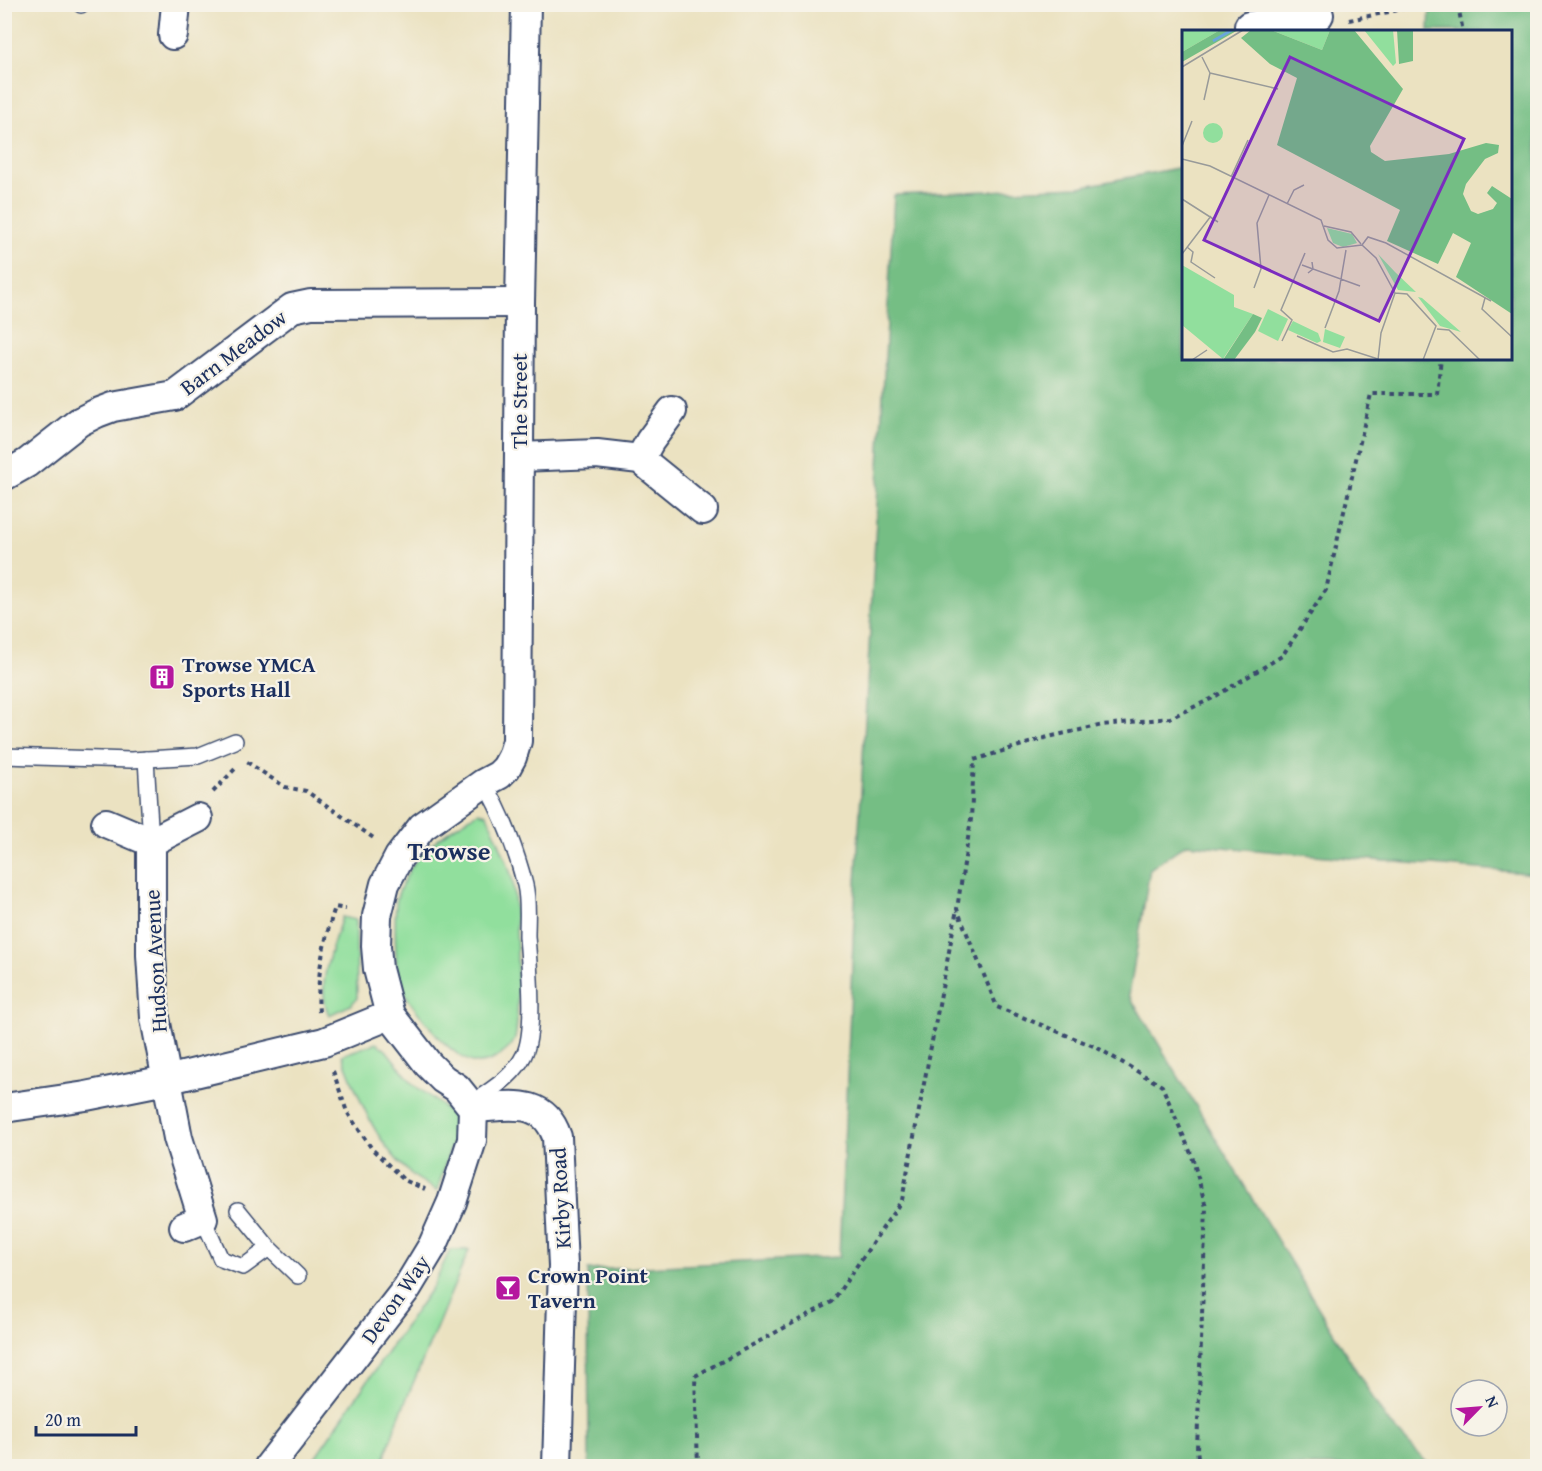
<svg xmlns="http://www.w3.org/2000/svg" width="1542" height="1471" font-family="'Gentium Book Plus',serif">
  <rect width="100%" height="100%" fill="#f7f3e8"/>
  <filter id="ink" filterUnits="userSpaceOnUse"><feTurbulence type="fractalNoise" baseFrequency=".0167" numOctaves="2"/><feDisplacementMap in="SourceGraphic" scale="12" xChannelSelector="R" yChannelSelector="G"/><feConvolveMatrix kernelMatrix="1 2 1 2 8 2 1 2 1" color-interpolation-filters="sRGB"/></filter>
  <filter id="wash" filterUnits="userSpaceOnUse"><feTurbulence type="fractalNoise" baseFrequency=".008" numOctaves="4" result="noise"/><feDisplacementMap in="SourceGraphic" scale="24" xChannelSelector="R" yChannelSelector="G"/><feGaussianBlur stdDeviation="1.35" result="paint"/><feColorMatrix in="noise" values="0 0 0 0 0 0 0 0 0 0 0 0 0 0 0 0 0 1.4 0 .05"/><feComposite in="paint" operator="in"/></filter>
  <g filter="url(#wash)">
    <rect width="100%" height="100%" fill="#ebe2c1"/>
    <!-- green -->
    <g fill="#91df9d" stroke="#56877e" stroke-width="1.5">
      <path d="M 479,812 L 487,814 C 495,835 506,856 512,878 C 516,896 521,1028 514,1041 C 508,1052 490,1064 477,1063 C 462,1062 439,1039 431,1028 C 419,1014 407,1000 400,983 C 395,971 394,911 397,898 C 399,889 412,864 418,858 C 435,838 457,825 479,812 Z"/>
      <path d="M 342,917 L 356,920 L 357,998 L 351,1005 L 329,1015 C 315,986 333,946 342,917 Z"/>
      <path d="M 376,1043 L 386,1050 L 413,1084 L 442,1106 L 450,1114 L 455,1123 L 455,1133 L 437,1191 C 428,1185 418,1180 410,1173 C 374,1141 359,1098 342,1055 Z"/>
      <path d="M 450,1250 L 469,1250 L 396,1424 L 382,1466 L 309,1466 L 433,1286 Z"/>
    </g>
    <!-- forest -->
    <path fill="#74be84" stroke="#487671" stroke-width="1.5" d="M 1430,5 L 1537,5 L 1537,874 L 1186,844 L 1150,869 L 1129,995 L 1385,1418 L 1430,1466 L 589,1466 L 588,1270 L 839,1257 L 854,920 L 894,195 L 1079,187 L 1183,167 L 1184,358 L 1510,358 L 1510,32 L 1429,31 Z"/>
  </g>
  <g filter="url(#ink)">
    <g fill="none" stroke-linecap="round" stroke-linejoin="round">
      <defs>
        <g id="service">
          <path d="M 81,5 L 81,4"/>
          <path d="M 4,756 L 131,760 L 198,756 L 235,741"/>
          <path d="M 146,759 L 151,842"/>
          <path d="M 471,1104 C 491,1089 513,1078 524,1055 C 536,1031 529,964 527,936 C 527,919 529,902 525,885 C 517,853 502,812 484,783"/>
          <path d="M 238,1210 L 269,1248"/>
          <path d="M 203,1219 L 221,1259 L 243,1267 L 269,1248 L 298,1276"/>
        </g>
        <g id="minor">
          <path d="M 1249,26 L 1319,15"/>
          <path d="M 173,35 L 176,4"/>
          <path d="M 519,457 L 597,454 L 640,459 L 703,510"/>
          <path d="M 640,459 L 650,441 L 672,411"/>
          <path d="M 4,476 L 27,463 L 79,422 L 97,413 L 113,407 L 175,396 L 292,308 L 311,304 L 520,303"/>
          <path d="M 106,823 L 151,842"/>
          <path d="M 4,1108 L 86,1096 L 166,1080 L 324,1042 L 390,1015"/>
          <path d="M 473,1108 C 507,1107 543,1095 557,1137 L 563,1266 L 557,1466"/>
          <path d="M 184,1227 L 203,1219 L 178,1138 L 155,1018 L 151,955 L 151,842 L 198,818"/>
          <path d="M 269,1466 L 407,1288 L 433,1245 L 452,1202 L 472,1140 L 473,1108 L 457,1088 L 443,1079 L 428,1064 L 390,1015 L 378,969 L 376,946 L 377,916 L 385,884 L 399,857 L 422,827 L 484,783 L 499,775 L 506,768 L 512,757 L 517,741 L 520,303 L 526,4"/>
        </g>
      </defs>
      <!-- service casing -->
      <use href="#service" stroke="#3a4a6d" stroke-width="18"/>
      <!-- minor casing -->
      <use href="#minor" stroke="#3a4a6d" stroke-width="32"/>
      <!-- path -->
      <g stroke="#3a4a6d" stroke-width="4" stroke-dasharray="4.5 4.5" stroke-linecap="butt">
        <path d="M 1458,5 L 1463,32"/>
        <path d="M 1349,20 L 1418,6 L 1458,6"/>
        <path d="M 247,762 L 285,787 L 306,791 L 375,839"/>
        <path d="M 213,792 L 235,769"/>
        <path d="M 319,1012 C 316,974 324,942 335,907 L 346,909"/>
        <path d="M 333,1071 L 347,1112 L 372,1149 L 404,1180 L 425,1189"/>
        <path d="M 698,1466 L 695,1376 L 832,1302 L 902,1200 L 957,909"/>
        <path d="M 1199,1466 L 1197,1449 L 1206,1207 L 1192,1156 L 1162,1086 L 1096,1047 L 997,1007 L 957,909 L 971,819 L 974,760 L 1048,737 L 1103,725 L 1170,718 L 1211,699 L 1282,656 L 1326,590 L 1371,394 L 1437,394 L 1441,358"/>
      </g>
      <!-- service -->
      <use href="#service" stroke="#fff" stroke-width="15"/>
      <!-- minor -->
      <use href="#minor" stroke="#fff" stroke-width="28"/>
    </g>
  </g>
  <!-- icons -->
  <defs>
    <symbol id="building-square" viewBox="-11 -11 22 22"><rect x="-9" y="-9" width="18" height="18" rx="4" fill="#b5179e" stroke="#f7f3e8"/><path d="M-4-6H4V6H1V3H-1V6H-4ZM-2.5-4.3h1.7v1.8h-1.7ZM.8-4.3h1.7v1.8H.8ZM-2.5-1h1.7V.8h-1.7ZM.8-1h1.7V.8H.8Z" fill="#fff"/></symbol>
    <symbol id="bar-square" viewBox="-11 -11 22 22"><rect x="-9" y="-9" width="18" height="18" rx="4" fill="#b5179e" stroke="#f7f3e8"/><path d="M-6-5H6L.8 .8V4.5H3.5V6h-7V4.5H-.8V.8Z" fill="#fff"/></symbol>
  </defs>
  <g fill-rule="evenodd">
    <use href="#building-square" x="147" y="662" width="30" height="30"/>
    <use href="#bar-square" x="493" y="1273" width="30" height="30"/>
  </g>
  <g text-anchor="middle" stroke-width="4.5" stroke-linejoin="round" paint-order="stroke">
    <!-- street labels -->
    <g font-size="22" fill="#1b2f5e" stroke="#f7f3e8">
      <text transform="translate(233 352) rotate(-37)" y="8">Barn Meadow</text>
      <text transform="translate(519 401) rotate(-90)" y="8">The Street</text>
      <text transform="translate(155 961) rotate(-93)" y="8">Hudson Avenue</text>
      <text transform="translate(560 1198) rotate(-93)" y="8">Kirby Road</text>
      <text transform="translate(395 1299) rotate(-55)" y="8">Devon Way</text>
    </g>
    <!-- poi labels -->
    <g font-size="22" font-weight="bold" fill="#1b2f5e" stroke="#f7f3e8" text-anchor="start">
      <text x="182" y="672">Trowse YMCA<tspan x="182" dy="25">Sports Hall</tspan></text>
      <text x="528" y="1283">Crown Point<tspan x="528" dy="25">Tavern</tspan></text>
    </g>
    <!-- quarter labels -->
    <g font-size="26" font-weight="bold" fill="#1b2f5e" stroke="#f7f3e8">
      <text x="449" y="860">Trowse</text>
    </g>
  </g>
  <!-- overview -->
  <g transform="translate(1182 30)">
    <rect width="330" height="330" fill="#ebe2c1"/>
    <path d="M 0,0 L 38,0 L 0,22 ZM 89,0 L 148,0 L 140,20 ZM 182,0 L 211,0 L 214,33 L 211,36 ZM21 103a10 10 0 1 1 20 0a10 10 0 1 1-20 0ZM 145,198 L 170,204 L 175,213 L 161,217 L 151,213 ZM 196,224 L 213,242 L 234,262 L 216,260 ZM 0,235 L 52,265 L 52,277 L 71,284 L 41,329 L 0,295 ZM 236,267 L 240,268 L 279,302 L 258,296 ZM 86,279 L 106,289 L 96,311 L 76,301 ZM 111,291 L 136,303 L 139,311 L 135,313 L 106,300 ZM 143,299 L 163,307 L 158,318 L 141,312 Z" fill="#91df9d"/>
    <path d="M 38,0 L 56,0 L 0,32 L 0,22 ZM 69,0 L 89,0 L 140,20 L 148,0 L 172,0 L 221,59 L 188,116 L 189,122 L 203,131 L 267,124 L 304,113 L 317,115 L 316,123 L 303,129 L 284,154 L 281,164 L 289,181 L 296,184 L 311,179 L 315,173 L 305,163 L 310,156 L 330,169 L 330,284 L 274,247 L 289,213 L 271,203 L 256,234 L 205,211 L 218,180 L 95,115 L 115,48 L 88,34 L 59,8 ZM 215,0 L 231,0 L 231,31 L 217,34 ZM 71,284 L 80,288 L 73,302 L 52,330 L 41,330 Z" fill="#74be84"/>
    <path fill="none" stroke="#6aa6db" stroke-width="3" d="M 31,11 L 50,0"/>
    <path fill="none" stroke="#989a99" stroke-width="1.5" d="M 20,27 L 28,43 L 22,70M 0,37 L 61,0M 28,43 L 96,59M 0,116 L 10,91M 0,129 L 28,136 L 139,190 L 146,210 L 155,218 L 180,215M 49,147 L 66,110M 0,169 L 36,192M 105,174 L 112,160 L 122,155M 142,196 L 169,202 L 179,214M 180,215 L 186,207 L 204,213 L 309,271M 180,215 L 194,228 L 213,263 L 199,303 L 196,330M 5,217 L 11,222 L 9,232 L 33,248M 0,224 L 29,186M 130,232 L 131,239 L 178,256M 120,235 L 131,239 L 126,243M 72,258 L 79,239 L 75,193 L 87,165M 213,263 L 225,264 L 254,296 L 241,330M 303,268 L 300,279 L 330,307M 143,298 L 157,261 L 164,220M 255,299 L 267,300 L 298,330M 115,306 L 151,322 L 165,319 L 196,329M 100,311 L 110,290 L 99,280 L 123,223M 10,330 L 25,320"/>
    <path fill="#7b2cbf" fill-opacity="0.15" stroke="#7b2cbf" stroke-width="3" d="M 108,27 L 282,109 L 197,291 L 22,210 Z"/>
    <rect width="330" height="330" fill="none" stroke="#1b2f5e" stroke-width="3"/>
  </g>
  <!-- margin -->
  <rect width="1542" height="1471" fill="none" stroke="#f7f3e8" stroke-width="24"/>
  <!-- north arrow -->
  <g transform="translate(1479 1408) rotate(65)"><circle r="28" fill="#f7f3e8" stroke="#9fa5b1" stroke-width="1.5"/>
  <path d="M0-4.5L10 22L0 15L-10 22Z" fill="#b5179e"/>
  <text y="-9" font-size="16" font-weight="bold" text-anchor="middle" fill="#1b2f5e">N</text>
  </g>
  <!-- scale -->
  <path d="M36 1426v9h100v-9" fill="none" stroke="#1b2f5e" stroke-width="3"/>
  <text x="45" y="1426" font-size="18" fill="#1b2f5e" stroke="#f7f3e8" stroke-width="4.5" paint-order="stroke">20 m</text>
</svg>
